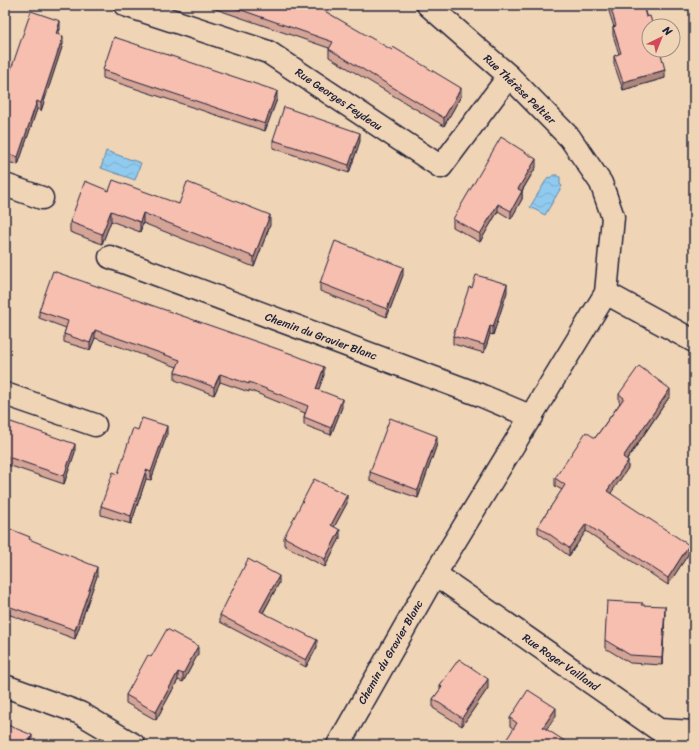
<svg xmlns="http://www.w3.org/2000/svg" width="699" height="750" font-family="Sriracha,sans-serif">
  <defs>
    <pattern id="water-waves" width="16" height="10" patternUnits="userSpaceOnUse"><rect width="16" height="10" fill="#90caef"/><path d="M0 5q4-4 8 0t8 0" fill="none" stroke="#7cadce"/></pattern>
  </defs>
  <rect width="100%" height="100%" fill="#efd4b6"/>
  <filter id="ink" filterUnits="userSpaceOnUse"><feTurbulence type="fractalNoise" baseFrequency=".025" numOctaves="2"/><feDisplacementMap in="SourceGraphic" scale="8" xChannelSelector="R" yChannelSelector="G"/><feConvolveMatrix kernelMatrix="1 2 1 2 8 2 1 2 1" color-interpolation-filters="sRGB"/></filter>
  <g filter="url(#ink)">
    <!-- water -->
    <g fill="url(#water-waves)" stroke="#6487a7">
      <path d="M 106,151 L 141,163 L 135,180 L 101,168 Z"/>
      <path d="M 553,175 L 557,175 L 560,177 L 560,184 L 562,186 L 545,215 L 530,207 L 548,177 L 550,178 Z"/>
    </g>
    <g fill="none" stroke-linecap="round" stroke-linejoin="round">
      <defs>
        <g id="street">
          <path d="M 125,5 L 268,52 L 441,167 L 509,76"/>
          <path d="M 5,185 L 42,198"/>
          <path d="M 110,257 L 480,395 L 532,417"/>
          <path d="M 606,293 L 694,341"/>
          <path d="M 5,394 L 95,425"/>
          <path d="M 435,574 L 659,730 L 694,732"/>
          <path d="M 5,686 L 80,713 L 134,745"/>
          <path d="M 338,745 L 435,574 L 606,293 L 613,217 L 601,183 L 570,138 L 509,76 L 428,5"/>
        </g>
      </defs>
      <!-- street casing -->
      <use href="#street" stroke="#22223b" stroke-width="25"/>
      <!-- street -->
      <use href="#street" stroke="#efd4b6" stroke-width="22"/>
    </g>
    <!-- wall -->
    <g fill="#d4a497" stroke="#22223b">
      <path d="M 204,5 L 318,5 L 318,7 L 461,96 L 444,126 L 329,57 L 329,48 Z"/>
      <path d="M 607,5 L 643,5 L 665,78 L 623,90 L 614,64 L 614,56 L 619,54 L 613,35 L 613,27 L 614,27 Z"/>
      <path d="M 60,29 L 58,35 L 63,44 L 41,111 L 37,109 L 18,165 L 5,161 L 5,87 Z"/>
      <path d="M 103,70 L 277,99 L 265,131 L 103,78 Z"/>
      <path d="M 273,140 L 360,141 L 349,173 L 273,148 Z"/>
      <path d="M 536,167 L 522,191 L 522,199 L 511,219 L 498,211 L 480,242 L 453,227 L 453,219 Z"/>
      <path d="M 109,191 L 179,204 L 270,225 L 254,267 L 143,223 L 140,232 L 111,221 L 102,244 L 70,232 L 70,222 Z"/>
      <path d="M 403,275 L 387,317 L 320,291 L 320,283 Z"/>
      <path d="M 472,288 L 507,292 L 493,335 L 490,334 L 484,353 L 453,344 L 453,336 Z"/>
      <path d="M 39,311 L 324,375 L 318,390 L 342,407 L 331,435 L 304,425 L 304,417 L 305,413 L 249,390 L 249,392 L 220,382 L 214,395 L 175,380 L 175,372 L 177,367 L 95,338 L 90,350 L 64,342 L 64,334 L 66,328 L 39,318 Z"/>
      <path d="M 619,394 L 670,396 L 627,460 L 628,468 L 610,493 L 689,553 L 668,585 L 586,531 L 569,556 L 538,533 L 538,526 L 562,490 L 555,486 L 555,478 L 595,438 L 620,403 L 619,402 Z"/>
      <path d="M 5,420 L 75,452 L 64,484 L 5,464 Z"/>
      <path d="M 138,430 L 167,434 L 151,480 L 146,479 L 131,524 L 101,515 L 101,506 L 118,474 Z"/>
      <path d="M 437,444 L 418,498 L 370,481 L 370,472 Z"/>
      <path d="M 347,503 L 334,527 L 340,538 L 325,567 L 284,545 L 284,537 Z"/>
      <path d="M 5,527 L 97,576 L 75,639 L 5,613 Z"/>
      <path d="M 279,583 L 263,613 L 317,647 L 306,667 L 220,622 L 220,615 Z"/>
      <path d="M 643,605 L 665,614 L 662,665 L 630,663 L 605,648 L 605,640 Z"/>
      <path d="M 198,654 L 183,682 L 178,680 L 156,720 L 126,703 L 126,695 L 151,657 Z"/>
      <path d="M 440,685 L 488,688 L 462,726 L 433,708 L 433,699 L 440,690 Z"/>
      <path d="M 556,716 L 547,729 L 514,729 L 510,726 L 510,718 Z"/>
    </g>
    <!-- shaded-wall -->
    <g fill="#ad867b" stroke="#22223b">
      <path d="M 60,21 L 60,29 L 56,42 L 56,34 Z"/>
      <path d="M 63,36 L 63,44 L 41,111 L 41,103 Z"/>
      <path d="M 665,70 L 665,78 L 623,90 L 623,82 Z"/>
      <path d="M 461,88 L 461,96 L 444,126 L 444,118 Z"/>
      <path d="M 277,91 L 277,99 L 265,131 L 265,124 Z"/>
      <path d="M 37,101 L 37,109 L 18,165 L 18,157 Z"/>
      <path d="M 360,133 L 360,141 L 349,173 L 349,165 Z"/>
      <path d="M 536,159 L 536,167 L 518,197 L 518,189 Z"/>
      <path d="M 522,191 L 522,199 L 511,219 L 511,211 Z"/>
      <path d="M 498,204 L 498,211 L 480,242 L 480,234 Z"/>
      <path d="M 111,211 L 111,221 L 102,244 L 102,234 Z"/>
      <path d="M 143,213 L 143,223 L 140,232 L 140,222 Z"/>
      <path d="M 270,215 L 270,225 L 254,267 L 254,257 Z"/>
      <path d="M 403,267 L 403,275 L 387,317 L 387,309 Z"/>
      <path d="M 507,284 L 507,292 L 493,335 L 493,327 Z"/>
      <path d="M 490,326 L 490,334 L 484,353 L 484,345 Z"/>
      <path d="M 95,330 L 95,338 L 90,350 L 90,343 Z"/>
      <path d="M 324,367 L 324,375 L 316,397 L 316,389 Z"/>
      <path d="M 220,374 L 220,382 L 214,395 L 214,387 Z"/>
      <path d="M 670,389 L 670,396 L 623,465 L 623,457 Z"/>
      <path d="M 342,399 L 342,407 L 331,435 L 331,428 Z"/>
      <path d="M 167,426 L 167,434 L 151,480 L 151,472 Z"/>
      <path d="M 437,436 L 437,444 L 418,498 L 418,490 Z"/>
      <path d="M 75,444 L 75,452 L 64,484 L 64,476 Z"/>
      <path d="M 628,461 L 628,468 L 607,499 L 607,491 Z"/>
      <path d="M 146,470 L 146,479 L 131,524 L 131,516 Z"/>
      <path d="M 347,495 L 347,503 L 331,533 L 331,525 Z"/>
      <path d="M 586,524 L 586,531 L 569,556 L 569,548 Z"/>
      <path d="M 340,530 L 340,538 L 325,567 L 325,559 Z"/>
      <path d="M 689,545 L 689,553 L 668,585 L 668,578 Z"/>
      <path d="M 97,567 L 97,576 L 75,639 L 75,630 Z"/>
      <path d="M 279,576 L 279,583 L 260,618 L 260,611 Z"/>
      <path d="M 665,606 L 665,614 L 662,665 L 662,657 Z"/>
      <path d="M 317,640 L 317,647 L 306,667 L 306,660 Z"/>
      <path d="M 198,646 L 198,654 L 183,682 L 183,674 Z"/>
      <path d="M 178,672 L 178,680 L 156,720 L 156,712 Z"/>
      <path d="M 488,679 L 488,688 L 462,726 L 462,718 Z"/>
      <path d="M 556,708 L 556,716 L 543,734 L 543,727 Z"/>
      <path d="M 32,735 L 32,743 L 31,745 L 28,745 Z"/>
    </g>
    <!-- building -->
    <g fill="#f7bfb0" stroke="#22223b">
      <path d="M 227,5 L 316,5 L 316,6 L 392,50 L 393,47 L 461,88 L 444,118 L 329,49 L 333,42 Z"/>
      <path d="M 610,5 L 643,5 L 646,17 L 650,16 L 653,26 L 649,26 L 649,50 L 660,50 L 665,70 L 623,82 L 614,56 L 621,53 L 613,27 L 616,26 Z"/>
      <path d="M 31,11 L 60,21 L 56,34 L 63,36 L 41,103 L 37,101 L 18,157 L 5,153 L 5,87 Z"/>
      <path d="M 114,37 L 277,91 L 265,124 L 103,70 Z"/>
      <path d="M 284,107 L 360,133 L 349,165 L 273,140 Z"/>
      <path d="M 501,137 L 536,159 L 518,189 L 522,191 L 511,211 L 498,204 L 480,234 L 453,219 Z"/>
      <path d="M 113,180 L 179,204 L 187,182 L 270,215 L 254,257 L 143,213 L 140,222 L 111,211 L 102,234 L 70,222 L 85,181 L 109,191 Z"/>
      <path d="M 335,241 L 403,267 L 387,309 L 320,283 Z"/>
      <path d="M 53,271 L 292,354 L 324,367 L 316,389 L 342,399 L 331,428 L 304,417 L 308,406 L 249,382 L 249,384 L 220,374 L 214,387 L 175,372 L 180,360 L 95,330 L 90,343 L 64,334 L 68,321 L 39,311 Z"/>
      <path d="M 476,275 L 507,284 L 493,327 L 490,326 L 484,345 L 453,336 L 469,287 L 472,288 Z"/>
      <path d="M 639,366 L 670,389 L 623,457 L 628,461 L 607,491 L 689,545 L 668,578 L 586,524 L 569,548 L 538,526 L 565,485 L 555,478 L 586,432 L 595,438 L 624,398 L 619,394 Z"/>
      <path d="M 142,418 L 167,426 L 151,472 L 146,470 L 131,516 L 101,506 L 113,472 L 118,474 L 133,428 L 138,430 Z"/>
      <path d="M 390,418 L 437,436 L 418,490 L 370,472 Z"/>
      <path d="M 5,420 L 75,444 L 64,476 L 5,456 Z"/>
      <path d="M 314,479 L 347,495 L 331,525 L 340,530 L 325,559 L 284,537 Z"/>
      <path d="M 5,527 L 30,537 L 29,539 L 97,567 L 75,630 L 5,605 Z"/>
      <path d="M 248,559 L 279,576 L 260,611 L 317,640 L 306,660 L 220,615 Z"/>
      <path d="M 607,601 L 643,603 L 641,605 L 665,606 L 662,657 L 630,655 L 605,640 Z"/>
      <path d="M 167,629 L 198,646 L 183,674 L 178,672 L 156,712 L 126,695 L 148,655 L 151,657 Z"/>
      <path d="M 459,659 L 488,679 L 462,718 L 433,699 L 442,687 L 440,685 Z"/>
      <path d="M 528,690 L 556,708 L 543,727 L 571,745 L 503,745 L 517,723 L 510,718 Z"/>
      <path d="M 5,724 L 32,735 L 28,745 L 5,745 Z"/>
      <path d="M 603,741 L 608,745 L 601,745 Z"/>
    </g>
  </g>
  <g text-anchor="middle" stroke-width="3" stroke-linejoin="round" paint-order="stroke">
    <!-- street labels -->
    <g font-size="11" fill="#22223b" stroke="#efd4b6">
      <text transform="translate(520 89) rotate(44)" y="4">Rue Thérèse Peltier</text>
      <text transform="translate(339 99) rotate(34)" y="4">Rue Georges Feydeau</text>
      <text transform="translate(321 336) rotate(20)" y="4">Chemin du Gravier Blanc</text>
      <text transform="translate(390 652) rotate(-60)" y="4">Chemin du Gravier Blanc</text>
      <text transform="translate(561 662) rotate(35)" y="4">Rue Roger Vailland</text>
    </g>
  </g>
  <!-- margin -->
  <rect width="699" height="750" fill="none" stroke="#efd4b6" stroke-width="20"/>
  <rect x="10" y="10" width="679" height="730" fill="none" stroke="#22223b" stroke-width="1.5" filter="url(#ink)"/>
  <!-- north arrow -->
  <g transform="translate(661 38) rotate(43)"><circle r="19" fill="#efd4b6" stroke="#9d8d85"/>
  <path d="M0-3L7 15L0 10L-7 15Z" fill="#d1495b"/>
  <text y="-6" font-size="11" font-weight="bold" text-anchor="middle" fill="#22223b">N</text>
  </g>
</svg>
